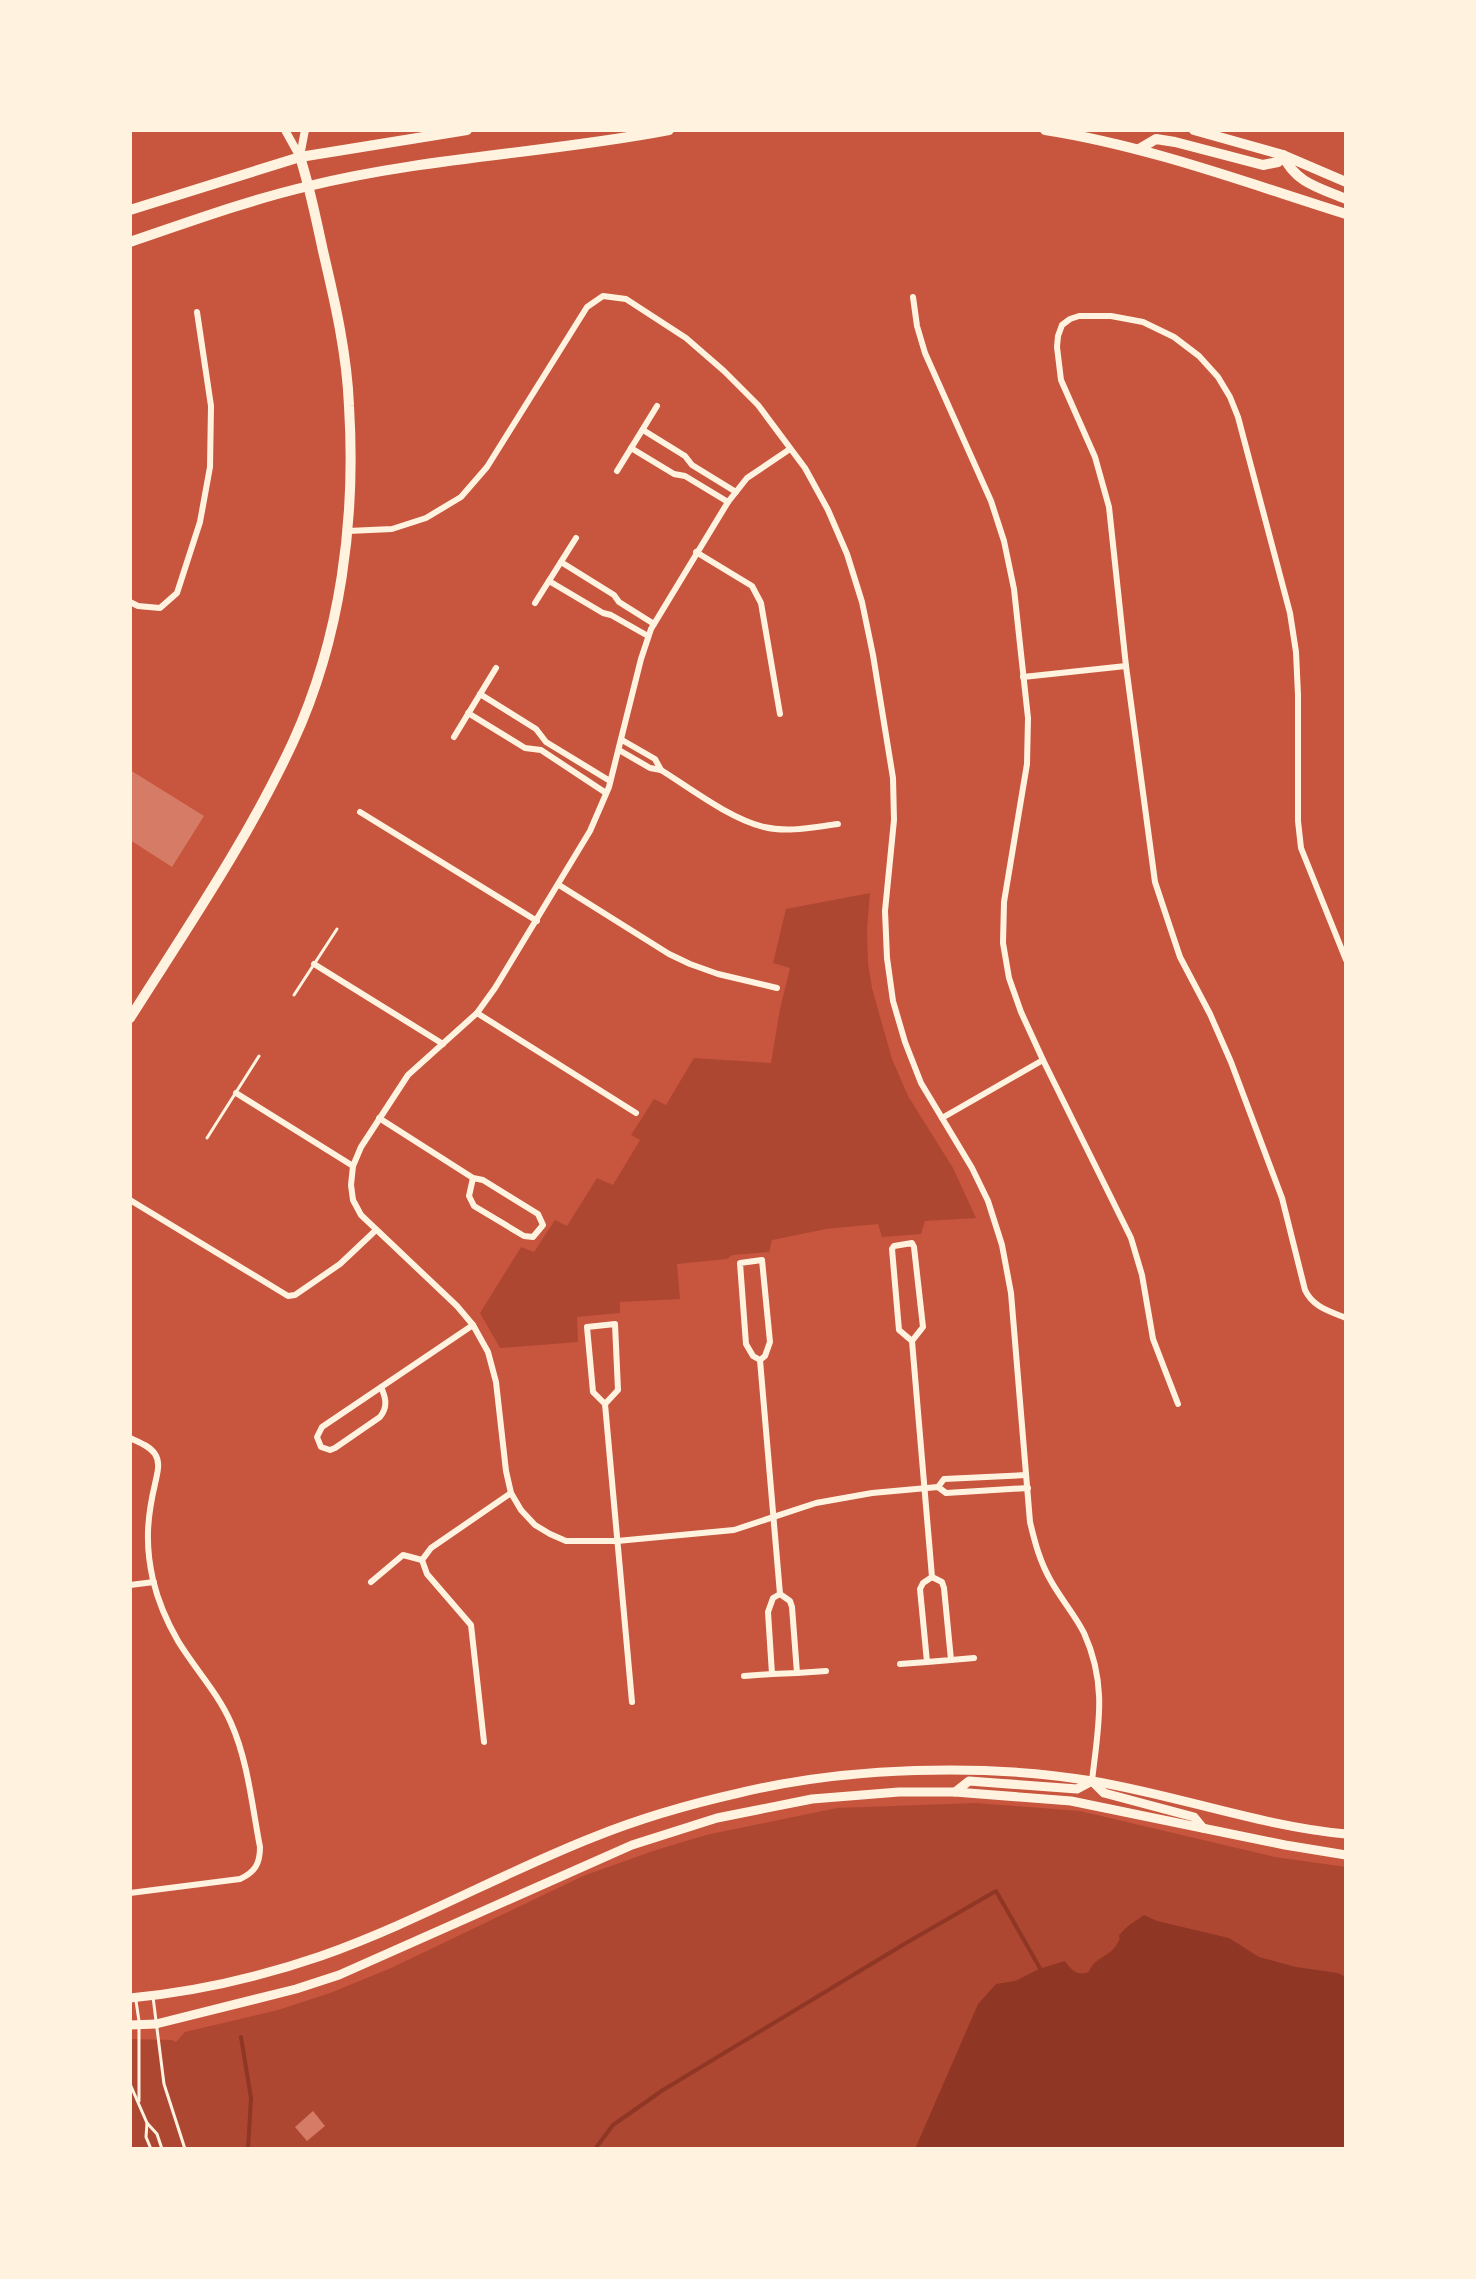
<svg xmlns="http://www.w3.org/2000/svg" width="1476" height="2279" font-family="'PT Sans Narrow',sans-serif">
  <rect width="100%" height="100%" fill="#c8553d"/>
  <!-- green -->
  <g fill="#ae4732">
    <path d="M 870,893 L 867,930 L 868,963 L 872,988 L 892,1059 L 908,1096 L 953,1168 L 976,1218 L 925,1221 L 921,1234 L 882,1237 L 878,1224 L 826,1229 L 772,1240 L 769,1252 L 732,1255 L 727,1259 L 677,1264 L 680,1299 L 620,1302 L 620,1313 L 577,1317 L 578,1342 L 500,1348 L 480,1313 L 521,1247 L 534,1252 L 555,1220 L 567,1226 L 597,1178 L 613,1185 L 640,1140 L 631,1135 L 654,1099 L 666,1105 L 694,1058 L 771,1063 L 780,1009 L 790,968 L 773,963 L 786,909 Z"/>
    <path d="M 975,1803 L 1080,1811 L 1275,1857 L 1346,1867 L 1346,2149 L 130,2149 L 130,2039 L 172,2040 L 176,2042 L 185,2032 L 278,2010 L 330,1993 L 389,1969 L 583,1876 L 653,1851 L 706,1835 L 837,1808 Z"/>
  </g>
  <!-- water -->
  <path fill="#8f3625" d="M 1144,1915 L 1157,1921 L 1229,1938 L 1259,1957 L 1296,1967 L 1338,1973 L 1346,1977 L 1346,2149 L 915,2149 L 978,2004 L 996,1984 L 1015,1981 L 1039,1969 L 1065,1961 C 1072,1971 1077,1976 1089,1972 C 1094,1957 1110,1957 1117,1944 C 1124,1933 1114,1941 1122,1932 C 1128,1925 1137,1920 1144,1915 Z"/>
  <g fill="none" stroke-linecap="round" stroke-linejoin="round">
    <!-- stream -->
    <g stroke="#8f3625" stroke-width="4">
      <path d="M 241,2037 L 251,2098 L 248,2149"/>
      <path d="M 595,2149 L 613,2125 L 663,2090 L 906,1943 L 996,1891 L 1041,1970"/>
    </g>
  </g>
  <!-- building -->
  <g fill="#d67c66">
    <path d="M 130,770 L 204,816 L 172,867 L 130,840 Z"/>
    <path d="M 313,2111 L 325,2126 L 307,2141 L 295,2127 Z"/>
  </g>
  <g fill="none" stroke-linecap="round" stroke-linejoin="round">
    <!-- service -->
    <g stroke="#fff3e0" stroke-width="3">
      <path d="M 294,995 L 337,929"/>
      <path d="M 207,1138 L 259,1056"/>
      <path d="M 153,1997 L 164,2084 L 185,2149"/>
      <path d="M 136,2001 L 139,2021"/>
      <path d="M 130,2084 L 147,2123 L 157,2134 L 162,2149"/>
      <path d="M 139,2101 L 139,2029"/>
      <path d="M 147,2123 L 146,2137 L 151,2149"/>
    </g>
    <!-- minor -->
    <g stroke="#fff3e0" stroke-width="6">
      <path d="M 913,297 L 917,326 L 925,353 L 991,501 L 1004,541 L 1014,589 L 1028,718 L 1027,764 L 1004,902 L 1003,943 L 1009,978 L 1021,1012 L 1043,1060 L 1131,1238 L 1142,1275 L 1153,1339 L 1178,1404"/>
      <path d="M 643,430 L 685,456 L 692,465 L 736,492"/>
      <path d="M 631,448 L 674,474 L 685,476 L 728,502"/>
      <path d="M 790,449 L 747,478 L 728,502 L 651,629 L 641,659 L 609,787 L 590,831 L 495,988 L 477,1013 L 408,1075 L 361,1147 L 353,1166 L 351,1185 L 353,1200 L 361,1215 L 457,1306 L 473,1325 L 488,1352 L 496,1382 L 506,1471 L 511,1493 L 521,1510 L 535,1525 L 550,1534 L 566,1541 L 617,1541 L 734,1530 L 816,1503 L 872,1493 L 938,1487 L 946,1493 L 1028,1488"/>
      <path d="M 617,471 L 657,406"/>
      <path d="M 348,531 L 392,529 L 426,518 L 461,497 L 487,467 L 587,307 L 603,296 L 626,299 L 686,338 L 724,371 L 758,405 L 805,468 L 828,510 L 847,554 L 862,602 L 873,655 L 893,778 L 894,820 L 885,911 L 887,958 L 893,1001 L 905,1042 L 921,1083 L 972,1168 L 988,1201 L 1002,1245 L 1011,1293 L 1030,1522 C 1035,1543 1040,1562 1051,1581 C 1061,1599 1075,1615 1084,1633 C 1108,1686 1098,1727 1092,1781"/>
      <path d="M 696,552 L 752,586 L 761,603 L 780,714"/>
      <path d="M 561,562 L 614,595 L 619,602 L 654,624"/>
      <path d="M 549,581 L 603,613 L 611,615 L 648,636"/>
      <path d="M 130,602 L 138,606 L 160,608 L 177,593 L 200,522 L 210,467 L 211,406 L 197,312"/>
      <path d="M 535,603 L 576,538"/>
      <path d="M 1023,677 L 1126,666"/>
      <path d="M 480,694 L 536,729 L 546,742 L 610,781"/>
      <path d="M 468,713 L 525,748 L 541,750 L 606,793"/>
      <path d="M 454,737 L 496,668"/>
      <path d="M 622,740 L 655,759 L 661,770"/>
      <path d="M 619,750 L 650,768 L 661,770 C 690,788 730,819 764,827 C 788,833 814,827 838,824"/>
      <path d="M 360,812 L 537,921"/>
      <path d="M 559,885 L 669,954 L 690,964 L 718,974 L 777,988"/>
      <path d="M 1346,960 L 1301,848 L 1298,821 L 1298,695 L 1296,652 L 1290,613 L 1238,417 L 1230,397 L 1218,377 L 1199,356 L 1174,337 L 1143,322 L 1111,316 L 1079,316 L 1070,319 L 1062,325 L 1058,336 L 1057,347 L 1061,380 L 1095,457 L 1109,507 L 1126,666 L 1155,882 L 1180,957 L 1210,1014 L 1231,1062 L 1282,1198 L 1305,1290 C 1313,1307 1329,1311 1346,1318"/>
      <path d="M 314,964 L 443,1044"/>
      <path d="M 477,1013 L 636,1113"/>
      <path d="M 236,1093 L 353,1166"/>
      <path d="M 379,1118 L 473,1178 L 483,1180 L 538,1214 L 543,1225 L 533,1237 L 524,1236 L 474,1206 L 469,1196 L 473,1178"/>
      <path d="M 942,1118 L 1043,1060"/>
      <path d="M 130,1200 L 288,1296 L 295,1295 L 340,1264 L 376,1230"/>
      <path d="M 912,1341 L 923,1327 L 914,1247 L 912,1243 L 894,1246 L 892,1249 L 899,1330 L 912,1341 L 932,1577 L 942,1582 L 944,1588 L 951,1660 L 927,1662 L 920,1589 L 923,1583 L 932,1577"/>
      <path d="M 760,1360 L 765,1356 L 770,1342 L 762,1260 L 740,1263 L 746,1344 L 753,1356 L 760,1360 L 780,1594 L 790,1601 L 792,1607 L 797,1673 L 772,1674 L 768,1612 L 773,1598 L 780,1594"/>
      <path d="M 381,1387 C 386,1398 388,1407 380,1417 L 335,1448 L 330,1450 L 321,1447 L 317,1437 L 322,1427 L 473,1325"/>
      <path d="M 605,1404 L 618,1390 L 615,1324 L 587,1327 L 593,1392 L 605,1404 L 632,1702"/>
      <path d="M 130,1438 C 139,1442 150,1446 155,1454 C 161,1463 157,1474 155,1484 C 147,1518 145,1545 153,1580 C 158,1601 167,1622 178,1641 C 195,1669 218,1693 231,1723 C 248,1761 252,1806 260,1847 C 260,1864 255,1872 240,1879 L 130,1893"/>
      <path d="M 938,1487 L 944,1479 L 1026,1475"/>
      <path d="M 422,1560 L 427,1574 L 471,1625 L 484,1742"/>
      <path d="M 371,1582 L 403,1555 L 422,1560 L 431,1548 L 511,1493"/>
      <path d="M 130,1585 L 154,1582"/>
      <path d="M 951,1660 L 974,1658"/>
      <path d="M 900,1664 L 927,1662"/>
      <path d="M 797,1673 L 826,1671"/>
      <path d="M 744,1676 L 772,1674"/>
    </g>
    <!-- tertiary -->
    <g stroke="#fff3e0" stroke-width="8">
      <path d="M 285,130 L 300,157"/>
      <path d="M 300,156 L 305,130"/>
    </g>
    <!-- secondary -->
    <g stroke="#fff3e0" stroke-width="9">
      <path d="M 1092,1781 L 1104,1793 L 1194,1817 L 1203,1828"/>
      <path d="M 955,1792 L 969,1781 L 1077,1789 L 1092,1781"/>
      <path d="M 130,1998 C 195,1992 260,1977 321,1956 C 415,1923 502,1873 594,1837 C 641,1818 690,1804 739,1793 C 846,1767 984,1763 1092,1781 C 1177,1795 1260,1826 1346,1834"/>
      <path d="M 130,2025 L 156,2024 L 296,1989 L 339,1975 L 632,1845 L 717,1818 L 812,1799 L 899,1792 L 955,1792 L 1071,1801 L 1285,1845 L 1346,1855"/>
    </g>
    <!-- primary -->
    <g stroke="#fff3e0" stroke-width="10">
      <path d="M 1045,130 C 1148,146 1247,183 1346,214"/>
      <path d="M 1194,130 L 1283,155 L 1346,182"/>
      <path d="M 1139,149 L 1156,139 L 1175,142 L 1263,165 L 1278,162 L 1283,155 C 1295,183 1320,188 1346,199"/>
      <path d="M 130,210 L 300,157 L 467,130"/>
      <path d="M 130,242 C 189,222 249,200 309,186 C 427,157 550,153 669,130"/>
      <path d="M 130,1018 C 187,928 248,839 293,742 C 341,638 356,519 349,406 C 347,354 335,302 323,251 C 316,219 310,188 300,157"/>
    </g>
  </g>
  <!-- border -->
  <rect width="1476" height="2279" fill="none" stroke="#fff3e0" stroke-width="264"/>
</svg>
